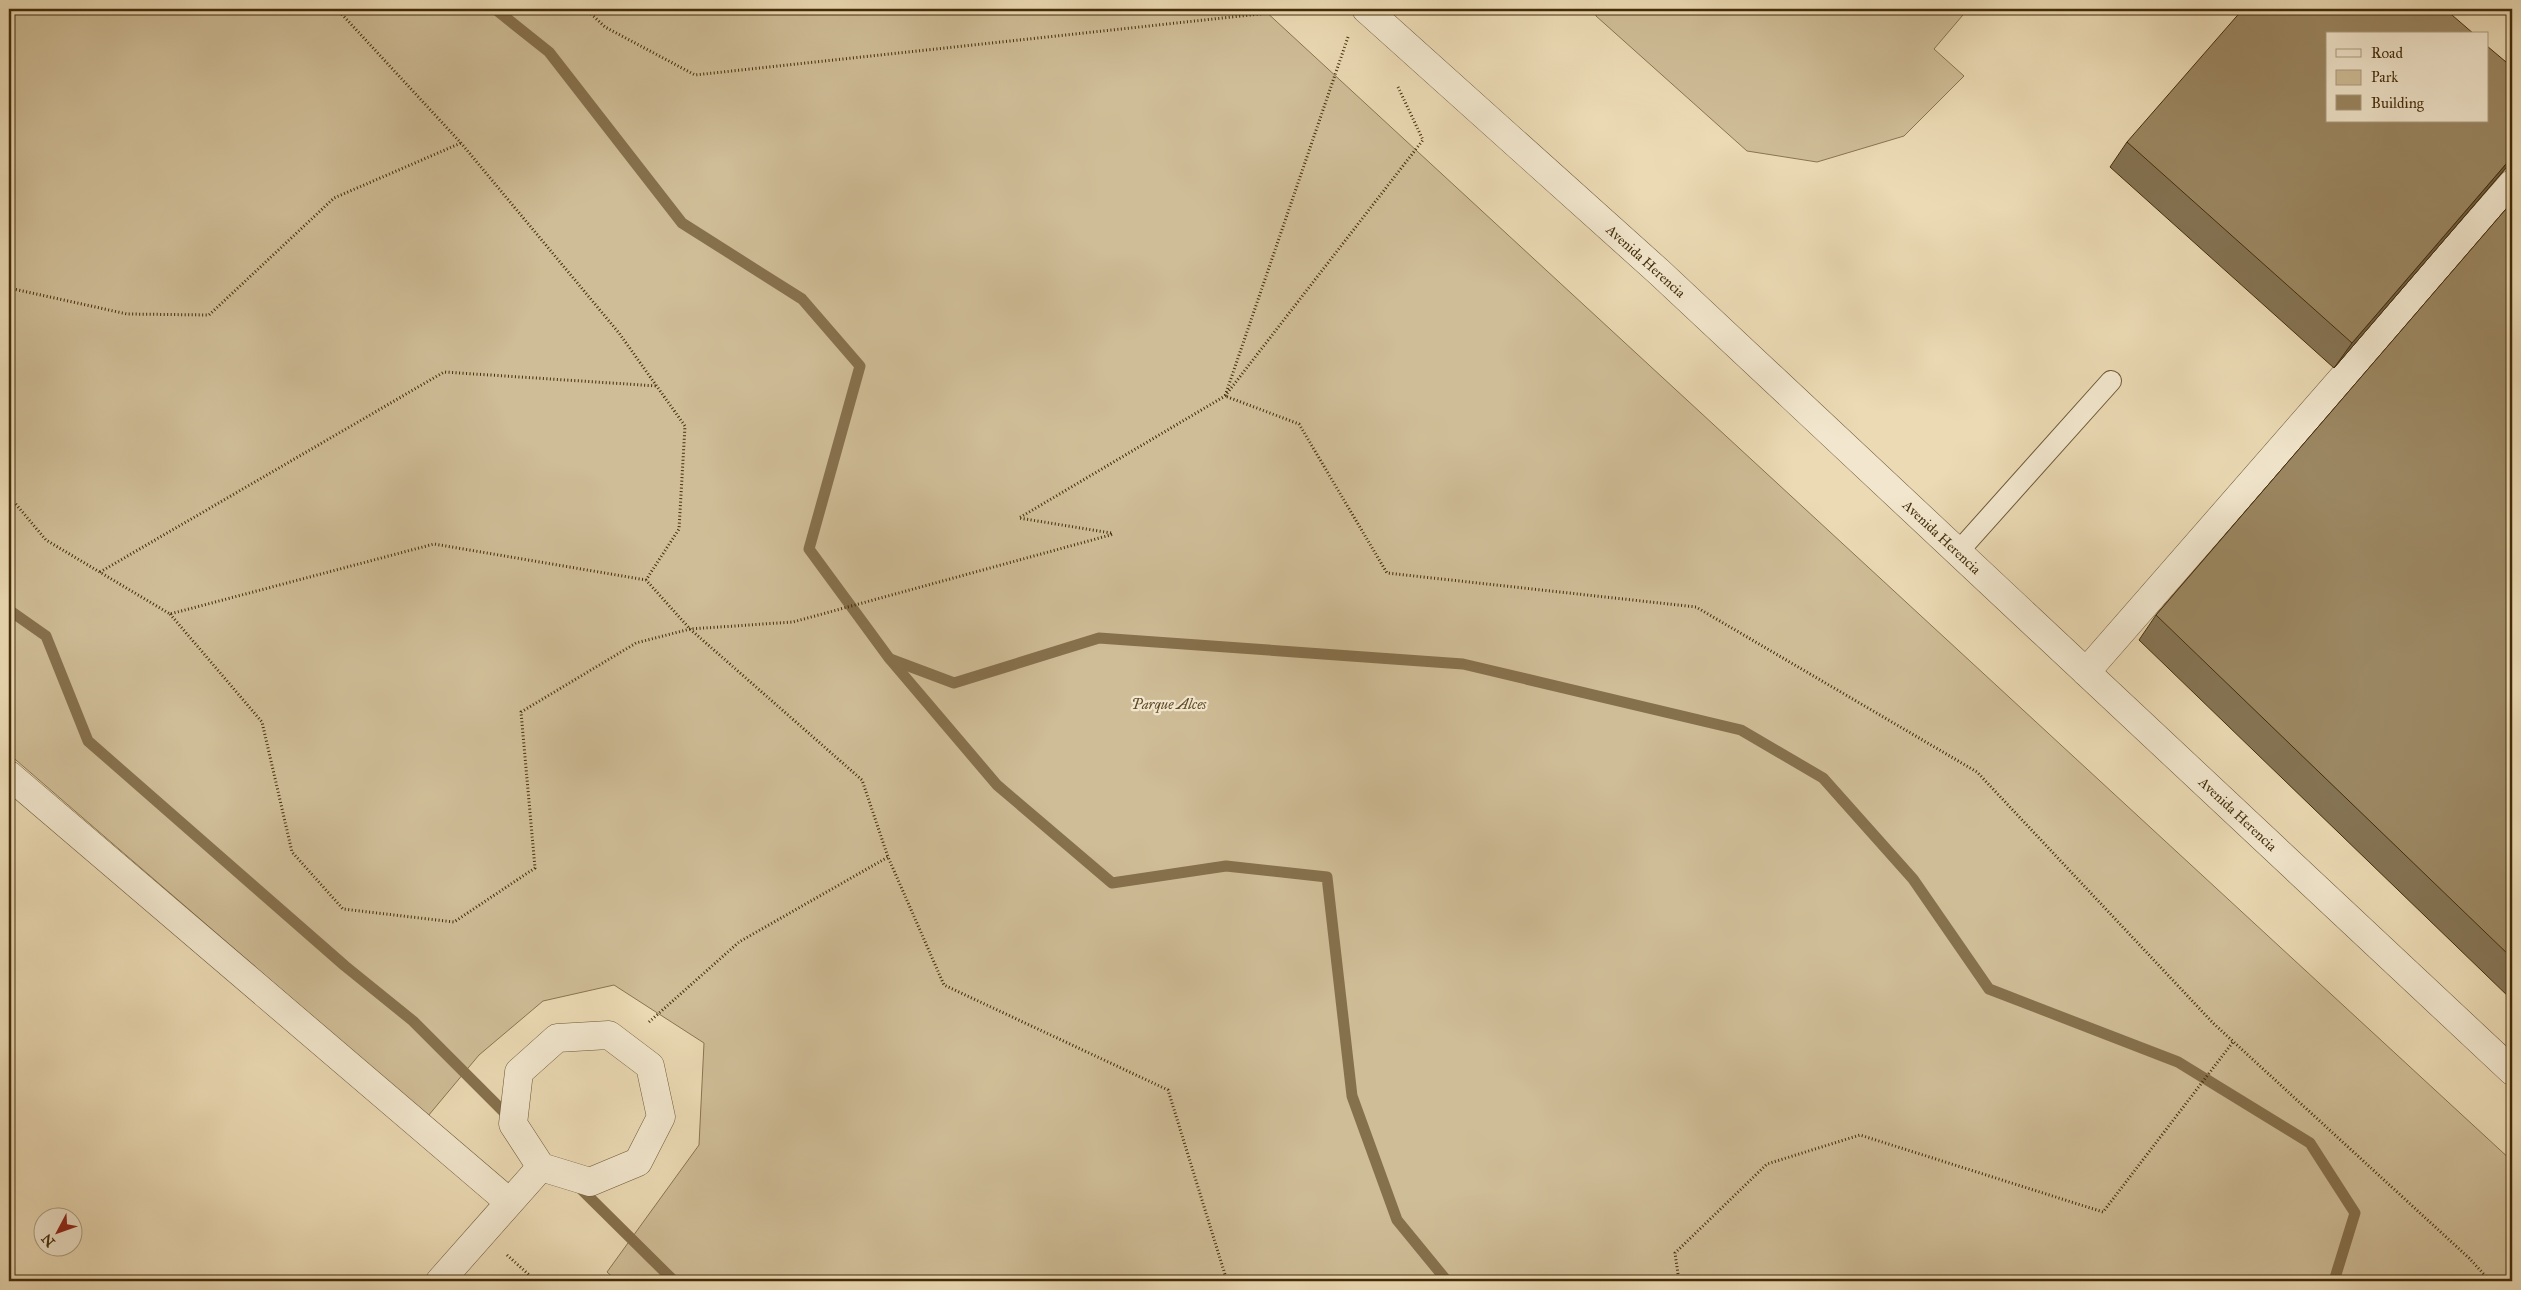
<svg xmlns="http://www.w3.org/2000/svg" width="2521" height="1290" font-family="'IM FELL Great Primer',serif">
  <rect width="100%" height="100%" fill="#ebdab4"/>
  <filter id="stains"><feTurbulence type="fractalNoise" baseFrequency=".004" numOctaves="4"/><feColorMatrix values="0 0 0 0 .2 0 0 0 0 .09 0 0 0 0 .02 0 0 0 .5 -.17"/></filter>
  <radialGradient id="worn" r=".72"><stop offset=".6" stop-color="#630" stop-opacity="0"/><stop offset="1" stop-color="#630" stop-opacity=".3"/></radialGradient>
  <!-- green -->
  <g fill="#cfbd97" stroke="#8a7550">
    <path d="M 9,9 L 1263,9 L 2512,1161 L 2512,1281 L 617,1281 L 607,1272 L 699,1145 L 704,1043 L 614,985 L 543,1001 L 479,1055 L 428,1116 L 9,754 Z"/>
    <path d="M 1595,9 L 1968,9 L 1934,49 L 1964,76 L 1904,136 L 1817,162 L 1747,151 L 1596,16 Z"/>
  </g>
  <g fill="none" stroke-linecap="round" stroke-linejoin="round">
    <!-- stream -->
    <g stroke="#86714d" stroke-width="11">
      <path d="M 495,9 L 549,52 L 682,223 L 802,299 L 860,366 L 809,549 L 889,658 L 997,785 L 1112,883 L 1226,866 L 1327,877 L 1352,1096 L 1397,1220 L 1447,1281"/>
      <path d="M 9,610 L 46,636 L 88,741 L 345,966 L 413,1021 L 511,1119"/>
      <path d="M 890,659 L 954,683 L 1099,638 L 1463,664 L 1741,730 L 1823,778 L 1913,879 L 1989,989 L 2178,1062 L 2310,1143 L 2355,1213 L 2334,1281"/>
      <path d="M 577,1185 L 674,1281"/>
    </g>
    <defs>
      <path id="lane" d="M 1958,552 L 2111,381"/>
      <g id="street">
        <path d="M 1366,9 L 1659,272 L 2512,1071"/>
        <path d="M 2086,672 L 2512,184"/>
        <path d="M 9,775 L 509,1202"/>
        <path d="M 609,1035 L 650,1066 L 661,1117 L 638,1162 L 590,1182 L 541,1167 L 513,1124 L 519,1072 L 557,1038 Z"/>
        <path d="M 440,1281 L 541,1167"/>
      </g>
    </defs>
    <!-- lane casing -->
    <use href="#lane" stroke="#6e5834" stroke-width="22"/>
    <!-- street casing -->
    <use href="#street" stroke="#6e5834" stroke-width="29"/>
    <!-- path -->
    <g stroke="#442d0a" stroke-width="3" stroke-dasharray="1 2.5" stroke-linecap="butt">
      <path d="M 337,9 L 461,143 L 619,333 L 685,426 L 679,529 L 646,580"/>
      <path d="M 586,9 L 605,27 L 695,75 L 1306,9"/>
      <path d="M 1348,37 L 1225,396 L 1299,424 L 1387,573 L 1696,607 L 1977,772 L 2213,1023 L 2469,1258 L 2490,1281"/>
      <path d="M 9,288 L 127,314 L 209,315 L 334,198 L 461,143"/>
      <path d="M 9,496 L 46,540 L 170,614 L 434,544 L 646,580 L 690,629 L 862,780 L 888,857 L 944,985 L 1168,1090 L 1227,1281"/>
      <path d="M 1111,533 L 1019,518 L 1225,396 L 1423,140 L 1398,87"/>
      <path d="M 100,572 L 444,372 L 657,386"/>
      <path d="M 170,614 L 262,722 L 292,852 L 343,909 L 454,922 L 535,868 L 521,712 L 636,643 L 690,629 L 793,622 L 1114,534"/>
      <path d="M 649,1022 L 739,942 L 888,857"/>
      <path d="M 507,1255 L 536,1281"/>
      <path d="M 1679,1281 L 1675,1253 L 1767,1164 L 1860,1135 L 2103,1212 L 2233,1042"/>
    </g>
    <!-- lane -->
    <use href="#lane" stroke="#f2e7ce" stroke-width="20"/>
    <!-- street -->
    <use href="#street" stroke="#f2e7ce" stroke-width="28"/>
  </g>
  <!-- wall -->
  <g fill="#857454" stroke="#442d0a">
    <path d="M 2127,142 L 2512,161 L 2334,368 L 2110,167 Z"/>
    <path d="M 2512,202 L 2512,1000 L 2139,640 L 2156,615 Z"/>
  </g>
  <!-- shaded-wall -->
  <path fill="#6c5e45" stroke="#442d0a" d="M 2512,157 L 2512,161 L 2334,368 L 2352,343 Z"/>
  <!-- building -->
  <g fill="#9b8762" stroke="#442d0a">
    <path d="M 2243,9 L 2445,9 L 2474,34 L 2327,34 L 2327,121 L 2487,121 L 2487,46 L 2512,67 L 2512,157 L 2352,343 L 2127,142 Z"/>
    <path d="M 2512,202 L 2512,958 L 2156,615 Z"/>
  </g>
  <g text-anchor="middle" stroke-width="4.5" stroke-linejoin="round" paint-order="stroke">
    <!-- street labels -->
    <g font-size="14" fill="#442d0a" stroke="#f2e7ce">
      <text transform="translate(1646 261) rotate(42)" y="5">Avenida Herencia</text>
      <text transform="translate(1942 537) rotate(43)" y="5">Avenida Herencia</text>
      <text transform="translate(2238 814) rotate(43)" y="5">Avenida Herencia</text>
    </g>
    <!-- park labels -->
    <g font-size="14" font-style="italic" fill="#604a26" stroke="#f2e7ce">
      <text x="1169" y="709">Parque Alces</text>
    </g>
  </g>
  <!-- margin -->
  <rect width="2521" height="1290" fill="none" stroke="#ebdab4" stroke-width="30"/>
  <rect x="10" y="10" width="2501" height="1270" fill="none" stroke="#442d0a" stroke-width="2.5"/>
  <rect x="15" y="15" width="2491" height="1260" fill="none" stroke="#442d0a"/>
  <!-- legend -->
  <rect x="2326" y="32" width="162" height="90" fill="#f2e7ce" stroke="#ac9d80"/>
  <rect x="2336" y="49" width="25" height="8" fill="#f2e7ce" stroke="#ac9d80"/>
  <text x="2371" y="58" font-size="15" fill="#442d0a">Road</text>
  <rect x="2336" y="70" width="25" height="15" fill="#cfbd97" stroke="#ac9d80"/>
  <text x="2371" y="82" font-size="15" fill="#442d0a">Park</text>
  <rect x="2336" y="95" width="25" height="15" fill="#9b8762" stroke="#ac9d80"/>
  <text x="2371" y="108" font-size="15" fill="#442d0a">Building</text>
  <!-- north arrow -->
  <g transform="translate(58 1232) rotate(229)"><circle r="24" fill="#f2e7ce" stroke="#ac9d80"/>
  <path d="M0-4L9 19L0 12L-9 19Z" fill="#8f2418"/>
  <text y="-8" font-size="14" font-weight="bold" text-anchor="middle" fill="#442d0a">N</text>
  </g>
  <rect width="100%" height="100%" filter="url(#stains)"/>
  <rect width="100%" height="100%" fill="url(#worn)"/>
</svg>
